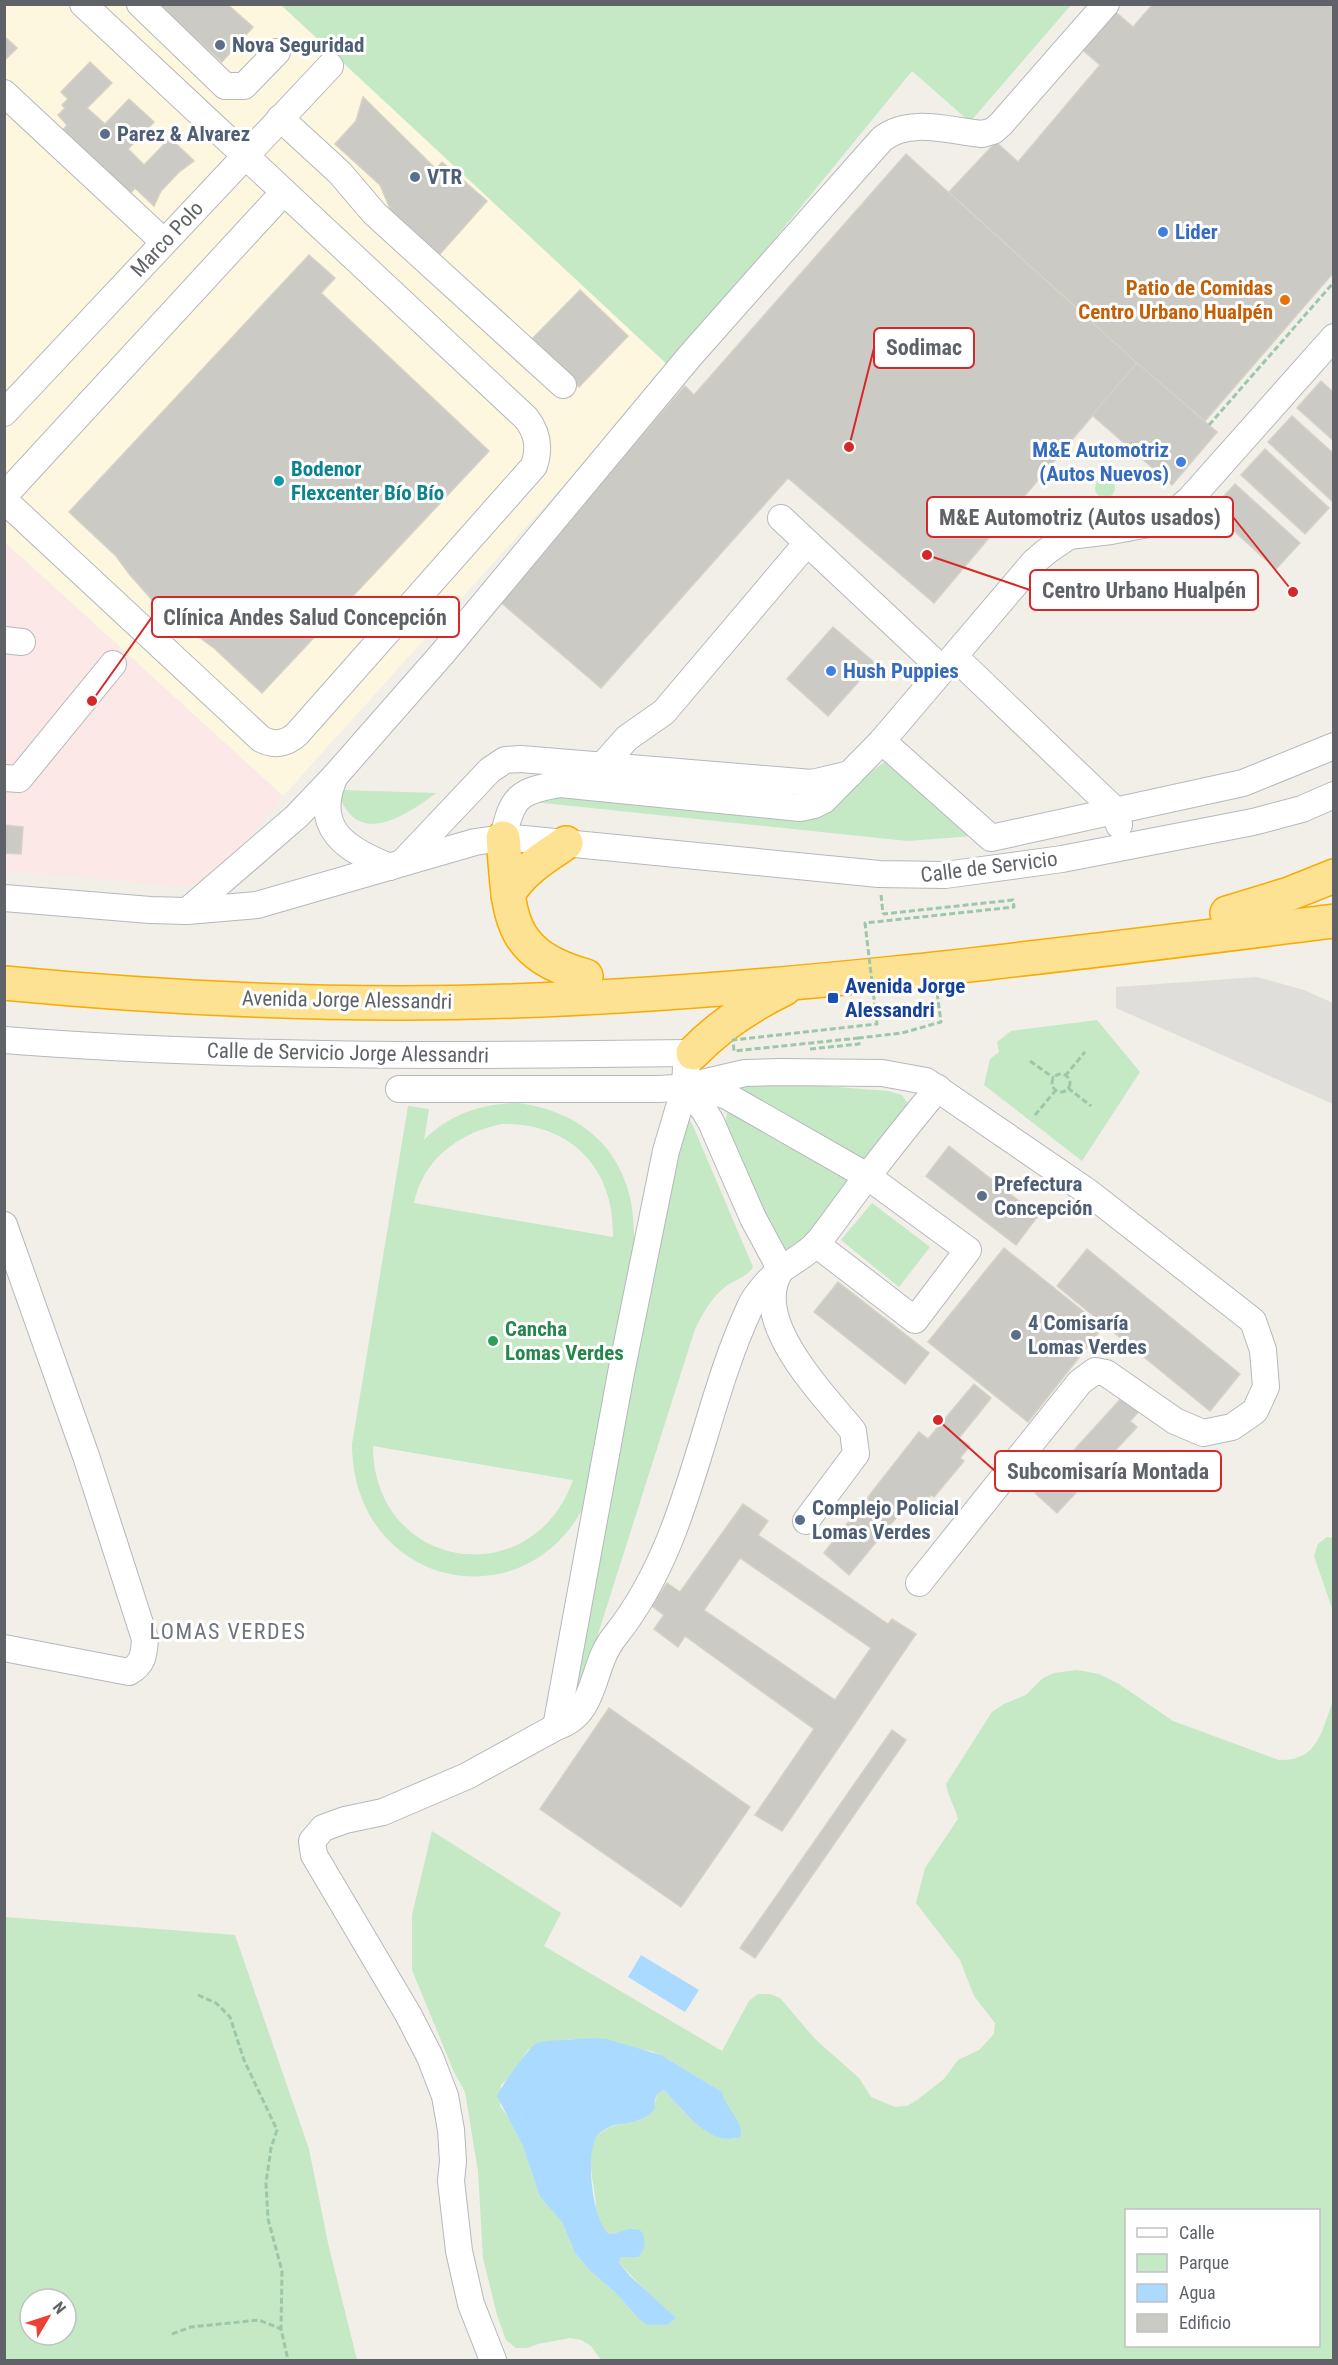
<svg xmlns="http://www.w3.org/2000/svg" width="1338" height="2365" font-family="'Roboto Condensed',sans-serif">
  <rect width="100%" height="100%" fill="#f1efe8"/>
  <!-- commercial -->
  <path fill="#fef7e0" d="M 4,5 L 281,5 L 670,367 L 283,796 L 5,542 Z"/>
  <!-- industrial -->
  <path fill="#e0deda" d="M 1257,977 L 1304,990 L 1333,1003 L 1333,1104 L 1116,1008 L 1116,987 Z"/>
  <!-- medical -->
  <path fill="#fce8e6" d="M 4,542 L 283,796 L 222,872 L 201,886 L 186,887 L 5,870 Z"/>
  <!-- green -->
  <g fill="#c5e8c5" fill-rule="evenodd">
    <path d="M 281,5 L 1071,5 L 970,122 L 912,71 L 670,367 Z"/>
    <circle cx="1105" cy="488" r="10"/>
    <path d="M 887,760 L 973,836 L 907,841 L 524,801 L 541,787 L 810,804 L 843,793 Z"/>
    <path d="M 343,790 L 436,793 C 416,808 373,840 350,814 C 346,810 343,803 339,798 Z"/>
    <path d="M 1097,1020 L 1140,1072 L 1082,1161 L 984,1085 L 990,1059 L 999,1052 L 997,1042 L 1011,1031 Z"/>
    <path d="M 772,1082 L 888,1091 L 902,1095 L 908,1104 L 865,1163 L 736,1089 Z"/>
    <path d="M 518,1103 C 593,1113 636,1163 634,1239 L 593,1485 C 543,1628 353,1595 352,1444 L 408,1106 L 429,1109 L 424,1140 C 450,1114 481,1104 518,1103 ZM 501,1124 C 570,1122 615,1168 613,1237 L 414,1203 C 423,1159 459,1133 501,1124 ZM 373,1446 L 572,1480 L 573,1480 C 531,1597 373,1569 373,1446 Z"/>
    <path d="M 728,1108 L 848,1179 L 850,1181 L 808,1241 L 783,1253 L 725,1123 Z"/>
    <path d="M 682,1115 L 688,1117 L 693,1126 L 753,1267 C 748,1276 735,1280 726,1286 C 711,1298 703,1313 695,1329 L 599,1631 L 585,1689 L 565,1713 Z"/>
    <path d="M 872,1203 L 930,1247 L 899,1287 L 841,1240 Z"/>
    <path d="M 1327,1537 L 1333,1538 L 1333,1611 L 1314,1556 L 1318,1544 Z"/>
    <path d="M 1077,1670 L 1099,1674 L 1119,1684 L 1173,1721 L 1279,1760 C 1319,1761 1321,1731 1333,1701 L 1333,2360 L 601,2360 L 591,2346 L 581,2340 L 570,2338 L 538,2344 L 527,2348 L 516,2348 L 506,2340 L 497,2315 L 483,2258 L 478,2171 L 465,2092 L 454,2072 L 412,1970 L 412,1915 L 432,1831 L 561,1913 L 544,1946 L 722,2051 L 749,2001 L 758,1994 L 770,1994 L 780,1998 L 816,2040 L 859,2078 L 871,2097 L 895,2107 L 907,2106 L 917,2100 L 944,2079 L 958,2060 L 979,2050 L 994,2034 L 995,2023 L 974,1996 L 960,1960 L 916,1903 L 925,1868 L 958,1819 C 955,1806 948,1797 946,1784 L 992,1712 L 1004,1704 L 1026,1695 L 1043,1678 L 1054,1673 ZM 571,2039 L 651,2051 L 661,2055 L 722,2092 L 723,2102 L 730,2112 L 735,2139 C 703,2139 684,2111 664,2090 L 659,2092 C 655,2098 655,2108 650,2113 C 641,2123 633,2121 621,2124 C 580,2133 591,2165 595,2196 C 597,2210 596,2226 609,2234 L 636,2228 L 638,2257 L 621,2257 L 619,2263 L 654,2299 L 638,2318 L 615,2292 L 589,2270 L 575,2253 L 562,2222 L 540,2197 L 522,2144 L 513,2124 L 500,2106 L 501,2085 L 510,2077 L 528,2050 L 548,2042 ZM 1126,2210 L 1318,2210 L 1318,2346 L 1126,2346 Z"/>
    <path d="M 5,1917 L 235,1935 L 309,2149 L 328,2243 L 357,2360 L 5,2360 ZM 30,2299 L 66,2299 L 66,2335 L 30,2335 Z"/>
  </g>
  <!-- water -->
  <g fill="#aadaff">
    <path d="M 641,1955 L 699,1990 L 685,2012 L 628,1977 Z"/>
    <path d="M 594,2038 L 606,2039 L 661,2055 L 722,2092 C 725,2109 746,2123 740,2137 C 709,2148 683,2109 664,2090 C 656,2093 654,2099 655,2108 C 640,2130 616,2117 599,2134 C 583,2148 593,2224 609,2234 C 619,2234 641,2220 644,2238 C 646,2245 643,2252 638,2257 L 621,2257 L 619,2263 L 630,2276 L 676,2318 L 667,2325 L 647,2325 L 638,2318 L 615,2292 L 589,2270 L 575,2253 L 562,2222 L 540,2197 L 522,2144 L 497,2096 C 500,2088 530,2046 537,2043 C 546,2040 583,2039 594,2038 Z"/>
  </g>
  <!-- building -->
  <g fill="#cccac5" stroke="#d6d1c6" stroke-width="1.5" fill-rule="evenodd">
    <path d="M 158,4 L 227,4 L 253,27 L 222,62 Z"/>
    <path d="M 1153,4 L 1334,4 L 1334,272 L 1205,421 L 1137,363 L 949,192 L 996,142 L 1018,162 L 1100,65 L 1079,47 L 1112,9 L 1133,27 Z"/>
    <path d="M 4,36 L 17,48 L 4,61 Z"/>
    <path d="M 90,62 L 112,83 L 87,108 L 105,124 L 129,99 L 154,122 L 128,149 L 144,165 L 170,138 L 194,161 L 179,172 L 161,191 L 154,206 L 135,188 L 130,194 L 63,130 L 67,125 L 58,115 L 65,108 L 62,105 L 68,99 L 61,92 Z"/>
    <path d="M 363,97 L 436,169 L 442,162 L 487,201 L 440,254 L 392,213 L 380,185 L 335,144 L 356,121 Z"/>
    <path d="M 906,154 L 1137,363 L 934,603 L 788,478 L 601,688 L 498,600 L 685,386 L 694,395 Z"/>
    <path d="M 309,255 L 335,278 L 321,293 L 489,451 L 262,693 L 214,648 L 161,610 L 130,575 L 116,556 L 69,512 Z"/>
    <path d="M 580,290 L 628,336 L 579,387 L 531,340 Z"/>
    <path d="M 1137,363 L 1217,432 L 1172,485 L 1092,415 Z"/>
    <path d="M 1321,381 L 1334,393 L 1334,441 L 1297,408 Z"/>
    <path d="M 1292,416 L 1334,454 L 1332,501 L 1268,442 Z"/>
    <path d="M 1265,449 L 1329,508 L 1305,534 L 1241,475 Z"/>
    <path d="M 1235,484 L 1300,543 L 1276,569 L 1211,510 Z"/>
    <path d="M 833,627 L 875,663 L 828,716 L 787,679 Z"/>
    <path d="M 4,825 L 23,827 L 21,854 L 4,853 Z"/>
    <path d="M 949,1146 L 1038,1216 L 1016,1245 L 926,1176 Z"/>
    <path d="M 1004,1248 L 1103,1327 L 1028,1422 L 928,1342 Z"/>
    <path d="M 1087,1249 L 1240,1374 L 1210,1411 L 1057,1286 Z"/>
    <path d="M 838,1282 L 929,1353 L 905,1384 L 814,1312 Z"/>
    <path d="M 974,1384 L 991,1398 L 959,1438 L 970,1446 L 960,1458 L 964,1461 L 934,1497 L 931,1495 L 914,1515 L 905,1507 L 849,1575 L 824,1553 L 919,1432 L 928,1439 Z"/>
    <path d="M 1126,1393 L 1142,1408 L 1130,1421 L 1137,1427 L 1057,1513 L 1035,1493 Z"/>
    <path d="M 743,1504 L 768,1521 L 758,1535 L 888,1624 L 892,1619 L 916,1634 L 782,1831 L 755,1815 L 814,1729 L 685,1636 L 678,1647 L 654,1629 L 664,1615 L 652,1606 L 667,1583 L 680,1592 ZM 740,1558 L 871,1648 L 835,1700 L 704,1610 Z"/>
    <path d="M 609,1708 L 750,1807 L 681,1907 L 540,1809 Z"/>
    <path d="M 892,1730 L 906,1740 L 755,1958 L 740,1948 Z"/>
  </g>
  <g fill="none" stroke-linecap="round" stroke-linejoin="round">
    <defs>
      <g id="minor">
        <path d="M 140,4 L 225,86 L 244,86 L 277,52"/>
        <path d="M 4,93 L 164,242"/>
        <path d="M 280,118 L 340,173 L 374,213 L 563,385"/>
        <path d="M 4,413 L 330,66"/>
        <path d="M 4,496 L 284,192"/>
        <path d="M 4,500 L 261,739 C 274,746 286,744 297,734 L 534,466 C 540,448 538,433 526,418 L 83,4"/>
        <path d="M 781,518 L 943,670"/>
        <path d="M 4,640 L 22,642"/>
        <path d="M 955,657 L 1117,812 L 1119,825"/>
        <path d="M 882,741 L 991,838 L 1243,783 L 1334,746"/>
        <path d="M 602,766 L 627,738 L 664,712 L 807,543"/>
        <path d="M 335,776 C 311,829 347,850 390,867"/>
        <path d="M 4,778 L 19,779 L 113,664"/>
        <path d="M 503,838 C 512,797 518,791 560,784 L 800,808 L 814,805 L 824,800 L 882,741 L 1034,562 L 1047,551 L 1069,536 L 1111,531 L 1154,523 L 1176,511 L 1190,499 L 1334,337"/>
        <path d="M 402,863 L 490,770 L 505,760 L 521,759 L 812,783 L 850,774"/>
        <path d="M 4,898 L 150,910 L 187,911 L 257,905 L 475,842 L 503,838 L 524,839 L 879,874 L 945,875 L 1062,859 L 1253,822 L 1302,809 L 1334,795"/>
        <path d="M 187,911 L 297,816 L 335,776 L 442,654 L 690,356 L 882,139 C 909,117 950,131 982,134 L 993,131 L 1001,124 L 1106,4"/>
        <path d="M 4,1040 C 233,1058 463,1056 693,1053 L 686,1067 L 685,1087 L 666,1151 L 621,1373 L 556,1727"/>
        <path d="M 685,1087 L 745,1073 L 779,1072 L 882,1073 L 926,1081 L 1088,1192 L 1253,1321 L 1263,1350 L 1266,1387 L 1255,1411 L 1232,1427 L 1203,1433 L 1175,1421 L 1106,1373 L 1095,1371 L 1080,1382 L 919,1583"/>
        <path d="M 685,1087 L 704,1110 L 711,1122 L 753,1218 L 781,1270"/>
        <path d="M 399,1089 L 659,1089 C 684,1087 703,1087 727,1096 L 867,1176 L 968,1250 L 915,1320 L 816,1244"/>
        <path d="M 4,1225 L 86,1456 L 145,1639 C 144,1655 143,1664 129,1672 L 4,1648"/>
        <path d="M 779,1273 C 751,1322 823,1394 853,1431 L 856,1454 L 806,1521"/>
        <path d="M 493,2360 L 471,2304 L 459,2251 L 451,2181 L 453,2161 L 451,2130 L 445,2096 L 430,2057 L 408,2014 L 314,1855 L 312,1841 L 323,1828 L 345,1820 L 383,1812 L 467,1776 L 556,1727 C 598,1714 590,1666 615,1636 C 691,1541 700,1414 750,1307 C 756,1294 770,1278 782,1269 C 793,1261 809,1253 818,1242 C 835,1221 850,1198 867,1177 C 890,1147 914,1117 938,1088"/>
      </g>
      <g id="highway">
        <path d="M 503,838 C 510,911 503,953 586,976"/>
        <path d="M 508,895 C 520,872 545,857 566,843"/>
        <path d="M 1227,913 L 1289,894 L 1334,876"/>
        <path d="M 4,983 C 173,999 344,1007 513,1001 C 788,991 1061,955 1334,921"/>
        <path d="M 693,1053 C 720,1025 749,1006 784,989"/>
      </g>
    </defs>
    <!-- minor casing -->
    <use href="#minor" stroke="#b5b8bc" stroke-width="28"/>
    <!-- highway casing -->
    <use href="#highway" stroke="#f9ab00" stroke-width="36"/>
    <!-- path -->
    <g stroke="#9cc7a9" stroke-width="3" stroke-dasharray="6 3" stroke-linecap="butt">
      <path d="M 1209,425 L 1334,282"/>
      <path d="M 881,895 L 883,914"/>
      <path d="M 810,1049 L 859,1044 L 859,1038 L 902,1033 L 941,1022 L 937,993"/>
      <path d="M 1030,1061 L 1054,1078"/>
      <circle cx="1061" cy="1083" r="9"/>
      <path d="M 1065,1076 L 1085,1052"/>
      <path d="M 1068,1088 L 1091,1106"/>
      <path d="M 1035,1115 L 1056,1090"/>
      <path d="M 198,1995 L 216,2003 L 230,2017 L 244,2060 L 277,2130 L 271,2148 L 266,2183 L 268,2219 L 282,2271 L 281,2329 L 288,2360"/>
      <path d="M 172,2334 L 191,2327 L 259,2320 L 281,2329"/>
    </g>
    <!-- minor -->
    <use href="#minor" stroke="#fff" stroke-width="26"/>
    <!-- highway -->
    <use href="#highway" stroke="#fde293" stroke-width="33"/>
    <!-- path-bridge -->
    <path stroke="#9cc7a9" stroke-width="3" stroke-dasharray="6 3" stroke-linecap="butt" d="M 859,1038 L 734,1051 L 733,1040 L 877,1024 L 865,923 L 1014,907 L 1013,900 L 883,914"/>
  </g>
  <!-- markers -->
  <g fill="#5c6f8a" stroke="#fff" stroke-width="2">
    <circle cx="220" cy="45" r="6"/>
    <circle cx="105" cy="134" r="6"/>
    <circle cx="415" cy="177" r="6"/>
    <circle cx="982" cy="1196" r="6"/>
    <circle cx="1016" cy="1335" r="6"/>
    <circle cx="800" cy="1520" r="6"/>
  </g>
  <g fill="#3f7fe0" stroke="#fff" stroke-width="2">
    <circle cx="1163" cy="232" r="6"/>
    <circle cx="1181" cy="462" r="6"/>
    <circle cx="831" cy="671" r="6"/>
  </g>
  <circle fill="#e8710a" stroke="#fff" stroke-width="2" cx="1285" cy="300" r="6"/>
  <circle fill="#0f9aa8" stroke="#fff" stroke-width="2" cx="279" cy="481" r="6"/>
  <rect fill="#1a4fb4" stroke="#fff" stroke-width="2" x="827" y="992" width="12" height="12" rx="3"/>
  <circle fill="#2e9e5b" stroke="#fff" stroke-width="2" cx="493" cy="1341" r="6"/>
  <g text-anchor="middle" stroke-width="6" stroke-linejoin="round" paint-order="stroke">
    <!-- service labels -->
    <g font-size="21" font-weight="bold" fill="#4e5e75" stroke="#fff" text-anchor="start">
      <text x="232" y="52">Nova Seguridad</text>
      <text x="117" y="141">Parez &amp; Alvarez</text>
      <text x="427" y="184">VTR</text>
      <text x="994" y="1191">Prefectura<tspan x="994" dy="24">Concepción</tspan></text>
      <text x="1028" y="1330">4 Comisaría<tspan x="1028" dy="24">Lomas Verdes</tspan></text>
      <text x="812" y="1515">Complejo Policial<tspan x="812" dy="24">Lomas Verdes</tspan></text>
    </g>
    <!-- shop labels -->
    <g font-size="21" font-weight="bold" fill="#366cbe" stroke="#fff" text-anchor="start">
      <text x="1175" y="239">Lider</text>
      <text x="1169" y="457" text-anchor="end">M&amp;E Automotriz<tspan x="1169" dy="24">(Autos Nuevos)</tspan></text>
      <text x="843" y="678">Hush Puppies</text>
    </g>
    <!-- street labels -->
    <g font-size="21" fill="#5f6368" stroke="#fff">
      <text transform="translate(167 239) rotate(-47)" y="7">Marco Polo</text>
      <text transform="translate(989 867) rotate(-7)" y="7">Calle de Servicio</text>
      <text transform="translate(347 1000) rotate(1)" y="7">Avenida Jorge Alessandri</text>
      <text transform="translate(348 1053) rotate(1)" y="7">Calle de Servicio Jorge Alessandri</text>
    </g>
    <!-- food labels -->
    <g font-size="21" font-weight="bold" fill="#c56008" stroke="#fff" text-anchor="end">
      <text x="1273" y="295">Patio de Comidas<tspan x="1273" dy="24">Centro Urbano Hualpén</tspan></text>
    </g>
    <!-- culture labels -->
    <g font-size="21" font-weight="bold" fill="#0d838f" stroke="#fff" text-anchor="start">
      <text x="291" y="476">Bodenor<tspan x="291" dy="24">Flexcenter Bío Bío</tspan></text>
    </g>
    <!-- transit labels -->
    <g font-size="21" font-weight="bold" fill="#164399" stroke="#fff" text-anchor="start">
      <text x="845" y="993">Avenida Jorge<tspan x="845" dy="24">Alessandri</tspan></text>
    </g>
    <!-- leisure labels -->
    <g font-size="21" font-weight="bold" fill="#27864d" stroke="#fff" text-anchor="start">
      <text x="505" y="1336">Cancha<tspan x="505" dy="24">Lomas Verdes</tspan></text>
    </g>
    <!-- neighbourhood labels -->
    <g font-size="22" letter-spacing="1.5" fill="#70757a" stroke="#fff">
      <text x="228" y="1639">LOMAS VERDES</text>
    </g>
  </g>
  <!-- callouts -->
  <path fill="none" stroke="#d62828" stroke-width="2" d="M849 447L874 348M1293 592L1233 517M927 555L1030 590M92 701L152 617M938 1420L995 1471"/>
  <g fill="#d62828" stroke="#fff" stroke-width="2">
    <circle cx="849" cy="447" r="6"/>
    <circle cx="1293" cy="592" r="6"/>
    <circle cx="927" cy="555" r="6"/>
    <circle cx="92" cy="701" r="6"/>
    <circle cx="938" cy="1420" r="6"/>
  </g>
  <g fill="#fff" stroke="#d62828" stroke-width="2">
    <rect x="874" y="328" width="100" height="40" rx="6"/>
    <rect x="927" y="497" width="306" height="40" rx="6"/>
    <rect x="1030" y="570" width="228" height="40" rx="6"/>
    <rect x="152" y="597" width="307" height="40" rx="6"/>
    <rect x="995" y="1451" width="226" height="40" rx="6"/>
  </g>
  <g font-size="22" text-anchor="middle" font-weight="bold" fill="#5f6368">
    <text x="924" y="355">Sodimac</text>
    <text x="1080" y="525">M&amp;E Automotriz (Autos usados)</text>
    <text x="1144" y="598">Centro Urbano Hualpén</text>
    <text x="305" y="625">Clínica Andes Salud Concepción</text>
    <text x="1108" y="1479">Subcomisaría Montada</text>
  </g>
  <!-- border -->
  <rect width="1338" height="2365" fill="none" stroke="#5f6368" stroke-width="12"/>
  <!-- legend -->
  <rect x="1125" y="2209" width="195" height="138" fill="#ffffff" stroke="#bfc1c3" stroke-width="1.5"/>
  <rect x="1137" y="2228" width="30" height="9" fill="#ffffff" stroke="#bfc1c3" stroke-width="1.5"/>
  <text x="1179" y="2239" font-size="18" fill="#5f6368">Calle</text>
  <rect x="1137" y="2254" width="30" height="18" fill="#c5e8c5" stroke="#bfc1c3" stroke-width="1.5"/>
  <text x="1179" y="2269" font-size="18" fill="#5f6368">Parque</text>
  <rect x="1137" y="2284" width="30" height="18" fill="#aadaff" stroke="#bfc1c3" stroke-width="1.5"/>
  <text x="1179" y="2299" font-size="18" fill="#5f6368">Agua</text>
  <rect x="1137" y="2314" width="30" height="18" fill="#cccac5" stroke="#bfc1c3" stroke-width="1.5"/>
  <text x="1179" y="2329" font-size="18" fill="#5f6368">Edificio</text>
  <!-- north arrow -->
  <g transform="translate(48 2317) rotate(51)"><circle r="28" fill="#ffffff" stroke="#bfc1c3" stroke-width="1.5"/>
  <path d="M0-4.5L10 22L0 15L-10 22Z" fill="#ea4335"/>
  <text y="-9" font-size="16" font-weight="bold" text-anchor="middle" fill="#5f6368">N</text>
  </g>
</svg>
